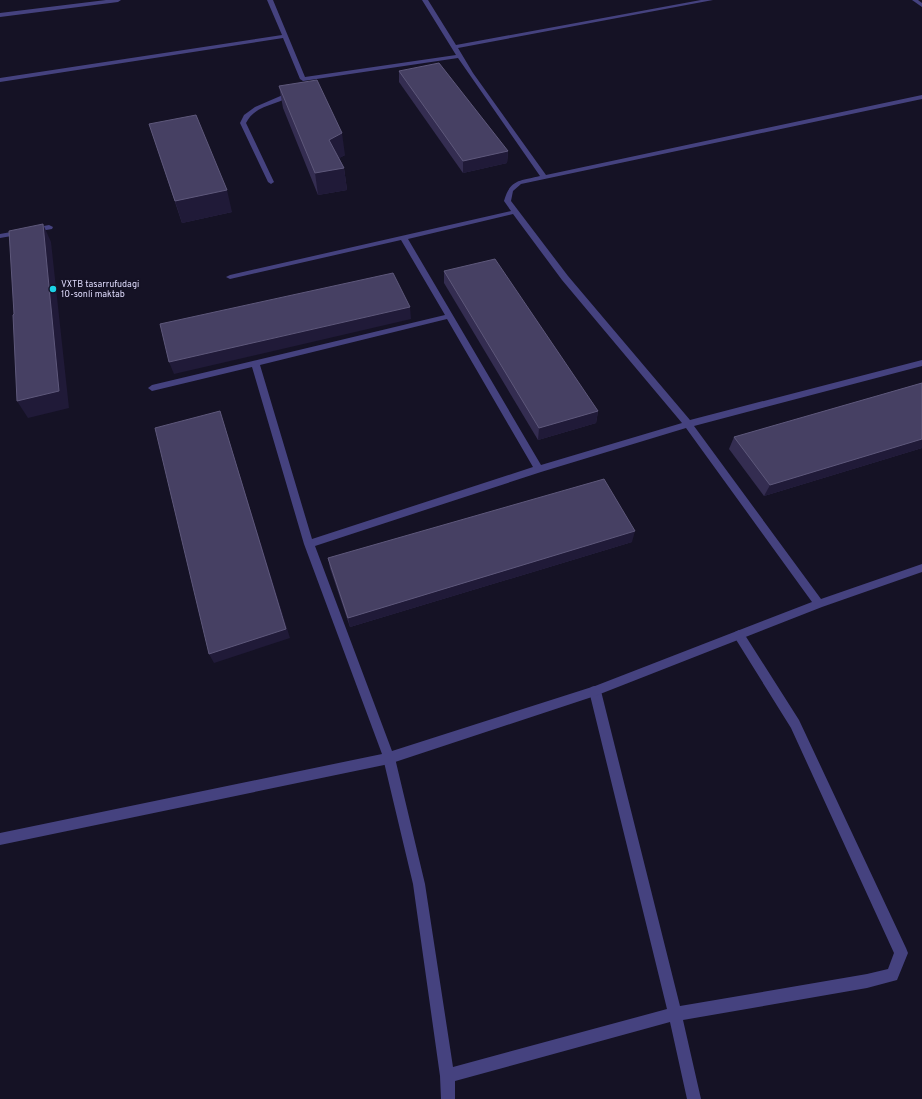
<svg xmlns="http://www.w3.org/2000/svg" width="922" height="1099" font-family="Overpass,sans-serif">
  <rect width="100%" height="100%" fill="#151225"/>
  <g fill="none" stroke-linecap="round" stroke-linejoin="round">
    <!-- lane -->
    <g fill="#45427f" fill-rule="evenodd">
      <path d="M 49,225 L 53,227 L 52,229 L 0,238 L 0,234 Z"/>
      <path d="M 739,630 L 743,632 L 799,720 L 906,948 L 908,953 L 897,980 L 867,988 L 683,1020 L 701,1099 L 687,1099 L 670,1022 L 455,1081 L 455,1099 L 441,1099 L 440,1076 L 413,884 L 383,758 L 385,754 L 389,752 L 393,754 L 395,758 L 425,884 L 453,1067 L 667,1009 L 589,691 L 591,687 L 595,686 L 599,687 L 601,691 L 680,1006 L 867,974 L 888,969 L 894,953 L 791,728 L 735,638 L 734,635 L 735,632 Z"/>
    </g>
    <!-- street -->
    <g fill="#45427f" fill-rule="evenodd">
      <path d="M 106,0 L 121,0 L 118,2 L 0,17 L 0,13 Z"/>
      <path d="M 267,0 L 273,0 L 305,77 L 456,55 L 422,0 L 428,0 L 456,45 L 701,0 L 713,0 L 458,48 L 473,73 L 546,175 L 922,95 L 922,99 L 521,184 L 513,191 L 511,201 L 568,276 L 690,420 L 922,360 L 922,366 L 694,426 L 821,599 L 922,564 L 922,572 L 822,607 L 595,696 L 389,764 L 0,845 L 0,833 L 382,754 L 304,544 L 252,367 L 152,391 L 148,388 L 152,385 L 445,315 L 401,240 L 230,279 L 226,277 L 230,275 L 511,211 L 504,201 C 510,179 520,181 540,176 L 458,58 L 303,81 L 300,79 L 283,38 L 0,82 L 0,78 L 282,35 ZM 513,214 L 562,280 L 682,423 L 541,465 L 408,239 ZM 447,319 L 533,467 L 312,539 L 260,365 ZM 686,428 L 812,602 L 595,686 L 392,751 L 315,546 L 541,472 Z"/>
      <path d="M 912,0 L 918,0 L 922,3 L 922,7 Z"/>
      <path d="M 292,91 L 295,93 C 280,106 256,103 246,123 L 274,182 L 271,184 L 268,182 L 240,123 L 244,115 L 255,107 Z"/>
    </g>
  </g>
  <!-- wall -->
  <g fill="#342d51">
    <path d="M 399,71 L 508,151 L 507,163 L 463,173 L 399,82 Z"/>
    <path d="M 279,86 L 345,155 L 339,158 L 344,168 L 347,190 L 318,195 L 283,108 Z"/>
    <path d="M 149,124 L 232,212 L 182,223 Z"/>
    <path d="M 444,271 L 598,411 L 596,423 L 538,440 L 444,283 Z"/>
    <path d="M 922,383 L 922,448 L 764,496 L 729,449 L 734,437 Z"/>
    <path d="M 632,542 L 350,627 L 330,568 L 328,558 Z"/>
  </g>
  <!-- shaded-wall -->
  <g fill="#201a38">
    <path d="M 342,133 L 345,155 L 332,162 L 329,140 Z"/>
    <path d="M 508,151 L 507,163 L 463,173 L 463,161 Z"/>
    <path d="M 344,168 L 347,190 L 318,195 L 315,173 Z"/>
    <path d="M 227,190 L 232,212 L 182,223 L 175,201 Z"/>
    <path d="M 43,224 L 51,242 L 69,408 L 28,418 L 17,401 Z"/>
    <path d="M 410,307 L 411,319 L 174,374 L 169,362 Z"/>
    <path d="M 220,411 L 290,638 L 214,663 L 209,654 Z"/>
    <path d="M 598,411 L 596,423 L 538,440 L 539,428 Z"/>
    <path d="M 922,439 L 922,448 L 764,496 L 770,485 Z"/>
    <path d="M 635,531 L 632,542 L 350,627 L 348,618 Z"/>
  </g>
  <!-- building -->
  <g fill="#464063" stroke="#5e587b">
    <path d="M 439,63 L 508,151 L 463,161 L 399,71 Z"/>
    <path d="M 317,80 L 342,133 L 329,140 L 344,168 L 315,173 L 279,86 Z"/>
    <path d="M 196,115 L 227,190 L 175,201 L 149,124 Z"/>
    <path d="M 43,224 L 59,391 L 17,401 L 13,315 L 14,314 L 9,231 Z"/>
    <path d="M 495,259 L 598,411 L 539,428 L 444,271 Z"/>
    <path d="M 393,273 L 410,307 L 169,362 L 160,324 Z"/>
    <path d="M 922,383 L 922,439 L 770,485 L 734,437 Z"/>
    <path d="M 220,411 L 286,629 L 209,654 L 155,428 Z"/>
    <path d="M 604,479 L 635,531 L 348,618 L 328,558 Z"/>
  </g>
  <!-- markers -->
  <circle fill="#1cd1e5" stroke="#151225" stroke-width="1.5" cx="53" cy="289" r="4"/>
  <g text-anchor="middle" stroke-width="4" stroke-linejoin="round" paint-order="stroke">
    <!-- far-poi labels -->
    <g font-size="9" fill="#dedafb" stroke="#151225" text-anchor="start">
      <text x="61" y="287">VXTB tasarrufudagi<tspan x="61" dy="10">10-sonli maktab</tspan></text>
    </g>
  </g>
</svg>
